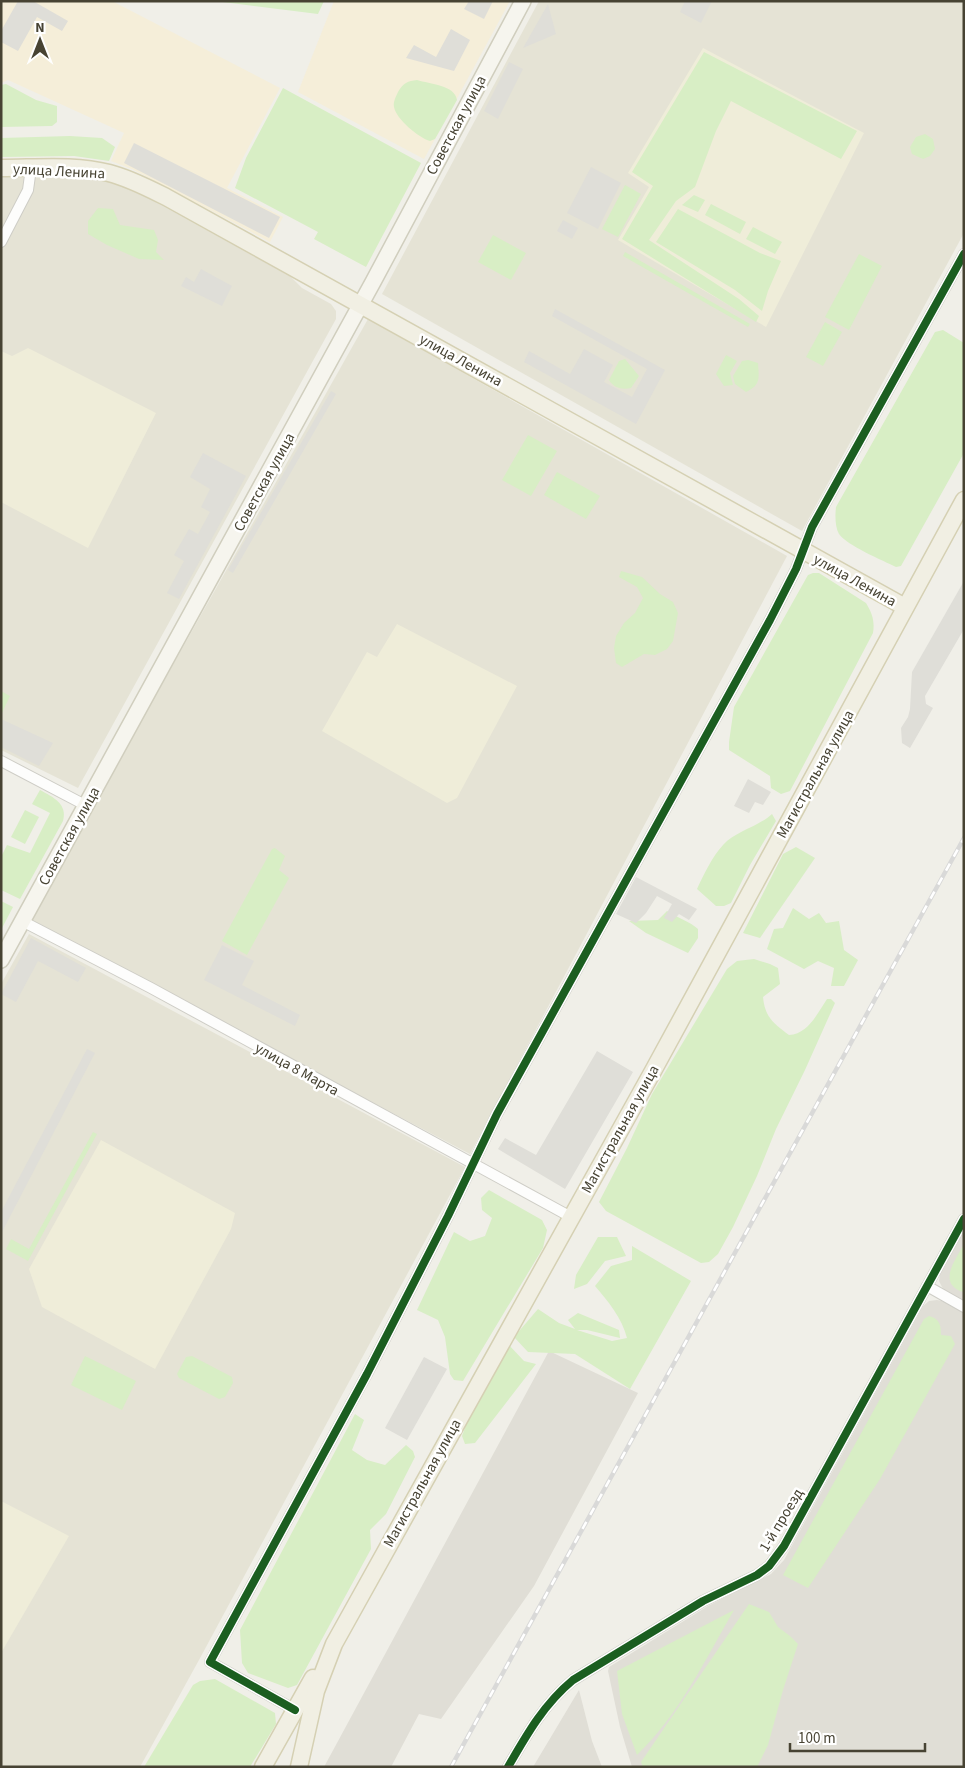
<svg xmlns="http://www.w3.org/2000/svg" width="965" height="1768" font-family="'Source Sans 3',sans-serif">
  <rect width="100%" height="100%" fill="#f0efe8"/>
  <!-- residential -->
  <g fill="#e5e3d5">
    <path d="M 539,1 L 964,1 L 964,233 L 802,531 L 382,294 Z"/>
    <path d="M 1,176 L 106,179 L 150,199 L 291,277 L 302,288 L 331,304 L 336,311 L 336,319 L 78,788 L 1,750 Z"/>
    <path d="M 368,319 L 787,556 L 470,1154 L 29,920 Z"/>
    <path d="M 29,934 L 465,1167 L 199,1660 L 140,1767 L 1,1767 L 1,984 Z"/>
  </g>
  <!-- commercial -->
  <g fill="#f5eed9">
    <path d="M 1,1 L 112,1 L 280,88 L 227,188 L 283,217 L 270,242 L 132,169 L 111,161 L 124,133 L 8,80 L 1,83 Z"/>
    <path d="M 334,1 L 510,1 L 424,159 L 298,92 Z"/>
  </g>
  <!-- industrial -->
  <g fill="#e0ded6">
    <path d="M 964,1231 L 964,1303 L 946,1292 L 942,1287 L 939,1281 L 940,1274 Z"/>
    <path d="M 937,1300 L 942,1301 L 964,1313 L 964,1767 L 632,1767 L 620,1727 L 608,1671 L 609,1667 L 708,1606 L 771,1574 L 784,1560 L 923,1306 L 929,1301 Z"/>
    <path d="M 549,1351 L 638,1393 L 534,1586 L 441,1719 L 419,1714 L 391,1767 L 324,1767 Z"/>
    <path d="M 579,1690 L 592,1741 L 602,1767 L 533,1767 Z"/>
  </g>
  <!-- education -->
  <g fill="#efedd9">
    <path d="M 703,48 L 864,133 L 766,327 L 618,240 L 649,187 L 628,173 Z"/>
    <path d="M 28,348 L 156,413 L 88,548 L 1,502 L 1,351 L 12,356 Z"/>
    <path d="M 397,624 L 517,686 L 457,798 L 447,803 L 322,731 L 367,652 L 377,657 Z"/>
    <path d="M 101,1140 L 235,1213 L 231,1229 L 155,1369 L 42,1307 L 29,1269 Z"/>
    <path d="M 1,1501 L 69,1536 L 1,1653 Z"/>
  </g>
  <!-- green -->
  <g fill="#d8eec5">
    <path d="M 215,1 L 324,1 L 318,14 Z"/>
    <path d="M 704,52 L 857,131 L 841,159 L 731,101 L 716,131 L 695,187 L 676,201 L 649,240 L 739,299 L 759,316 L 756,322 L 622,239 L 653,186 L 632,172 Z"/>
    <path d="M 417,80 C 430,84 455,85 457,100 L 435,139 L 430,141 C 419,138 396,119 394,107 C 393,101 396,97 398,92 C 403,83 408,81 417,80 Z"/>
    <path d="M 6,84 L 36,100 L 57,106 L 57,122 L 52,126 L 1,127 L 1,85 Z"/>
    <path d="M 283,88 L 421,163 L 366,267 L 314,239 L 318,232 L 235,188 L 246,158 Z"/>
    <path d="M 925,134 L 933,139 L 935,149 L 930,156 L 923,159 L 912,154 L 910,147 L 916,137 Z"/>
    <path d="M 70,136 L 102,138 L 115,147 L 109,161 L 74,156 L 1,157 L 1,138 Z"/>
    <path d="M 625,185 L 641,194 L 618,237 L 602,229 Z"/>
    <path d="M 694,195 L 705,200 L 698,212 L 682,205 Z"/>
    <path d="M 711,204 L 746,222 L 740,234 L 705,215 Z"/>
    <path d="M 98,208 L 113,209 L 120,225 L 154,230 L 158,240 L 156,252 L 164,260 L 139,259 L 107,245 L 88,234 L 88,221 Z"/>
    <path d="M 678,209 L 760,253 L 781,261 L 768,291 L 762,311 L 735,290 L 656,242 Z"/>
    <path d="M 753,227 L 782,242 L 775,254 L 746,239 Z"/>
    <path d="M 493,235 L 526,253 L 511,280 L 478,262 Z"/>
    <path d="M 625,252 L 750,324 L 748,327 L 623,256 Z"/>
    <path d="M 859,254 L 882,266 L 849,330 L 825,317 Z"/>
    <path d="M 825,322 L 842,332 L 823,366 L 806,357 Z"/>
    <path d="M 943,330 L 964,343 L 964,453 L 901,566 L 896,567 C 884,561 846,545 839,534 C 835,527 835,515 836,507 L 935,332 Z"/>
    <path d="M 726,355 L 737,361 L 730,373 L 733,385 L 724,386 L 716,374 Z"/>
    <path d="M 625,359 L 639,376 L 631,388 C 622,390 614,388 609,380 L 619,361 Z"/>
    <path d="M 748,360 L 758,363 C 759,378 761,385 746,392 L 735,384 L 733,376 L 742,361 Z"/>
    <path d="M 528,435 L 557,451 L 531,496 L 502,480 Z"/>
    <path d="M 557,472 L 600,496 L 586,519 L 544,495 Z"/>
    <path d="M 621,571 L 642,577 L 660,594 L 673,602 L 678,613 L 673,641 L 667,649 L 655,655 L 644,654 L 622,667 L 616,663 L 614,648 L 616,636 L 624,623 L 635,613 L 643,598 L 637,587 L 619,577 Z"/>
    <path d="M 813,573 L 819,573 L 866,603 C 872,613 875,621 873,633 L 790,791 L 781,794 L 771,788 L 770,776 L 729,750 L 729,742 L 734,707 L 808,575 Z"/>
    <path d="M 1,691 L 10,696 L 1,715 Z"/>
    <path d="M 40,790 C 53,797 68,804 63,821 L 20,899 L 1,890 L 1,857 L 7,845 L 30,853 L 50,813 L 32,804 Z"/>
    <path d="M 25,810 L 39,817 L 25,844 L 11,837 Z"/>
    <path d="M 772,814 L 776,821 L 750,865 L 731,903 L 724,906 L 716,906 L 697,889 C 704,874 712,857 723,845 C 736,831 758,827 772,814 Z"/>
    <path d="M 796,847 L 815,858 L 760,938 L 743,933 L 783,854 Z"/>
    <path d="M 275,848 L 285,856 L 279,870 L 289,878 L 247,955 L 222,941 L 272,849 Z"/>
    <path d="M 1,901 L 13,907 L 1,930 Z"/>
    <path d="M 793,908 L 809,919 L 819,913 L 826,923 L 839,921 L 844,950 L 858,960 L 844,986 L 831,986 L 834,968 L 818,961 L 804,969 L 767,949 L 774,929 L 783,928 Z"/>
    <path d="M 667,911 C 678,918 689,921 698,929 L 698,938 L 688,953 L 646,933 L 629,921 L 658,920 Z"/>
    <path d="M 754,959 L 770,964 L 778,968 L 780,984 L 763,997 C 765,1017 773,1023 789,1035 C 808,1034 817,1014 827,999 L 831,999 L 835,1003 L 805,1070 L 776,1129 L 757,1176 L 733,1227 L 718,1254 L 709,1262 L 701,1263 L 606,1211 L 599,1202 L 627,1148 L 652,1094 L 727,969 L 737,961 Z"/>
    <path d="M 93,1132 L 97,1134 L 28,1261 L 6,1249 L 11,1239 L 29,1249 Z"/>
    <path d="M 489,1190 L 542,1220 L 547,1230 L 543,1248 L 463,1381 L 454,1380 L 450,1374 L 445,1337 L 438,1320 L 417,1310 L 454,1232 L 470,1241 L 485,1236 L 492,1218 L 482,1210 L 481,1198 Z"/>
    <path d="M 598,1237 L 617,1237 L 626,1256 L 605,1261 L 587,1284 L 574,1289 L 576,1275 Z"/>
    <path d="M 964,1244 L 964,1292 L 963,1292 C 937,1283 955,1261 964,1244 Z"/>
    <path d="M 632,1246 L 691,1281 L 630,1389 L 575,1354 L 528,1352 L 514,1337 L 538,1309 L 559,1323 L 575,1329 L 568,1320 L 578,1313 L 619,1330 L 620,1338 L 587,1330 L 577,1330 L 612,1341 L 627,1338 C 622,1318 608,1301 595,1286 L 611,1266 L 632,1260 Z"/>
    <path d="M 929,1316 C 940,1319 941,1325 941,1335 L 951,1336 L 955,1344 L 880,1479 L 808,1588 L 783,1575 L 924,1319 Z"/>
    <path d="M 508,1344 L 524,1361 L 536,1364 L 475,1443 L 465,1444 L 462,1436 L 470,1414 Z"/>
    <path d="M 85,1356 L 136,1381 L 122,1410 L 71,1385 Z"/>
    <path d="M 192,1356 L 232,1377 L 233,1383 L 225,1397 L 219,1399 L 179,1378 L 177,1374 L 186,1357 Z"/>
    <path d="M 355,1414 L 364,1420 L 352,1450 L 367,1460 L 385,1465 L 406,1445 L 413,1451 L 415,1457 L 386,1514 L 370,1530 L 371,1549 L 297,1685 L 288,1688 L 248,1673 L 242,1663 L 240,1630 Z"/>
    <path d="M 749,1604 L 769,1612 L 778,1627 L 790,1636 L 798,1644 L 783,1690 L 768,1745 L 757,1767 L 643,1767 L 641,1762 Z"/>
    <path d="M 734,1610 C 705,1660 679,1715 637,1755 L 622,1714 L 617,1671 Z"/>
    <path d="M 215,1679 L 275,1713 L 276,1724 L 250,1767 L 144,1767 L 193,1685 L 200,1681 Z"/>
  </g>
  <!-- parking -->
  <g fill="#dfded8">
    <path d="M 18,1 L 33,1 L 68,21 L 62,31 L 37,17 L 18,51 L 1,42 L 1,31 Z"/>
    <path d="M 469,1 L 493,1 L 484,19 L 464,9 Z"/>
    <path d="M 685,1 L 712,1 L 701,23 L 680,12 Z"/>
    <path d="M 548,4 L 556,34 L 523,48 Z"/>
    <path d="M 451,29 L 470,40 L 454,71 L 406,58 L 414,45 L 436,57 Z"/>
    <path d="M 509,62 L 523,69 L 498,119 L 484,111 Z"/>
    <path d="M 134,143 L 280,217 L 269,238 L 124,163 Z"/>
    <path d="M 591,167 L 621,183 L 598,229 L 567,213 Z"/>
    <path d="M 563,220 L 578,228 L 572,239 L 557,231 Z"/>
    <path d="M 201,269 L 232,286 L 222,306 L 181,286 L 186,277 L 194,282 Z"/>
    <path d="M 555,309 L 665,370 L 636,424 L 524,362 L 529,351 L 570,374 L 584,349 L 613,365 L 604,382 L 632,397 L 647,369 L 552,316 Z"/>
    <path d="M 331,391 L 336,394 L 233,573 L 228,570 Z"/>
    <path d="M 203,453 L 246,476 L 179,599 L 167,593 L 184,561 L 174,555 L 189,529 L 198,534 L 210,512 L 201,507 L 210,489 L 190,477 Z"/>
    <path d="M 964,581 L 964,629 L 925,696 L 926,704 L 933,708 L 910,748 L 902,743 L 901,728 L 908,717 L 910,709 L 912,672 Z"/>
    <path d="M 1,719 L 53,743 L 39,766 L 1,747 Z"/>
    <path d="M 748,779 L 771,792 L 763,805 L 755,802 L 749,813 L 734,806 Z"/>
    <path d="M 636,877 L 697,909 L 689,920 L 679,914 L 672,922 L 664,918 L 672,904 L 657,896 L 646,913 L 636,923 L 616,914 Z"/>
    <path d="M 31,938 L 86,968 L 78,982 L 38,961 L 16,1002 L 1,994 Z"/>
    <path d="M 222,945 L 254,961 L 242,985 L 300,1015 L 295,1026 L 204,980 Z"/>
    <path d="M 87,1049 L 95,1053 L 1,1234 L 1,1212 Z"/>
    <path d="M 597,1051 L 633,1072 L 565,1189 L 498,1149 L 505,1138 L 536,1155 Z"/>
    <path d="M 424,1357 L 447,1369 L 407,1440 L 385,1428 Z"/>
  </g>
  <g fill="none" stroke-linecap="round" stroke-linejoin="round">
    <defs>
      <g id="minor">
        <path d="M 1,242 L 28,190 L 31,168"/>
        <path d="M 1,761 L 85,805"/>
        <path d="M 22,921 L 151,988 L 571,1217"/>
        <path d="M 927,1286 L 964,1307"/>
        <path d="M 295,1710 L 210,1662 L 367,1374 L 448,1216 L 497,1114 L 770,620 L 796,569 L 812,527 L 964,254"/>
        <path d="M 508,1767 C 527,1734 544,1704 573,1680 L 703,1601 L 757,1575 L 769,1566 L 784,1546 L 964,1219"/>
      </g>
      <path id="secondary" d="M 1,960 L 373,282 L 523,1"/>
      <g id="primary">
        <path d="M 1,168 C 37,168 75,164 109,173 C 129,178 148,188 166,197 L 905,607"/>
        <path d="M 263,1767 L 313,1678"/>
        <path d="M 299,1767 L 316,1691 L 334,1644 L 653,1071 L 964,500"/>
      </g>
    </defs>
    <!-- minor casing -->
    <use href="#minor" stroke="#cecdc6" stroke-width="12"/>
    <!-- secondary casing -->
    <use href="#secondary" stroke="#d0cebe" stroke-width="18"/>
    <!-- primary casing -->
    <use href="#primary" stroke="#d5d0b3" stroke-width="19"/>
    <!-- minor -->
    <use href="#minor" stroke="#fdfdfc" stroke-width="10"/>
    <!-- secondary -->
    <use href="#secondary" stroke="#f6f5ee" stroke-width="15"/>
    <!-- primary -->
    <use href="#primary" stroke="#f1efe3" stroke-width="16"/>
    <defs>
      <path id="rail" d="M 451,1767 L 964,838"/>
    </defs>
    <!-- rail casing -->
    <use href="#rail" stroke="#d9d9d8" stroke-width="4.5"/>
    <!-- rail -->
    <use href="#rail" stroke="#fff" stroke-width="2.5" stroke-dasharray="8" stroke-linecap="butt"/>
    <defs>
      <g id="cycleway">
        <path d="M 295,1710 L 210,1662 L 367,1374 L 448,1216 L 497,1114 L 770,620 L 796,569 L 812,527 L 964,254"/>
        <path d="M 508,1767 C 527,1734 544,1704 573,1680 L 703,1601 L 757,1575 L 769,1566 L 784,1546 L 964,1219"/>
      </g>
    </defs>
    <!-- cycleway casing -->
    <use href="#cycleway" stroke="#fff" stroke-width="11"/>
    <!-- cycleway -->
    <use href="#cycleway" stroke="#1b5e20" stroke-width="8"/>
  </g>
  <g text-anchor="middle" stroke-width="5" stroke-linejoin="round" paint-order="stroke">
    <!-- street labels -->
    <g font-size="15" fill="#474333" stroke="#fff">
      <text transform="translate(456 125) rotate(-62)" y="5">Советская улица</text>
      <text transform="translate(59 171) rotate(3)" y="5">улица Ленина</text>
      <text transform="translate(461 360) rotate(29)" y="5">улица Ленина</text>
      <text transform="translate(264 482) rotate(-61)" y="5">Советская улица</text>
      <text transform="translate(855 580) rotate(29)" y="5">улица Ленина</text>
      <text transform="translate(815 774) rotate(-61)" y="5">Магистральная улица</text>
      <text transform="translate(69 836) rotate(-61)" y="5">Советская улица</text>
      <text transform="translate(297 1069) rotate(29)" y="5">улица 8 Марта</text>
      <text transform="translate(620 1129) rotate(-61)" y="5">Магистральная улица</text>
      <text transform="translate(422 1483) rotate(-61)" y="5">Магистральная улица</text>
      <text transform="translate(781 1520) rotate(-59)" y="5">1-й проезд</text>
    </g>
  </g>
  <!-- border -->
  <rect width="965" height="1768" fill="none" stroke="#474333" stroke-width="5"/>
  <!-- north arrow -->
  <g transform="translate(40 40)" stroke="#ffffff" stroke-width="4" paint-order="stroke">
  <path d="M0-4L9 19L0 12L-9 19Z" fill="#474333"/>
  <text y="-8" font-size="14" font-weight="bold" text-anchor="middle" fill="#474333">N</text>
  </g>
  <!-- scale -->
  <path d="M790 1743v8h135v-8" fill="none" stroke="#474333" stroke-width="2.5"/>
  <text x="798" y="1743" font-size="15" fill="#474333" stroke="#ffffff" stroke-width="4" paint-order="stroke">100 m</text>
</svg>
